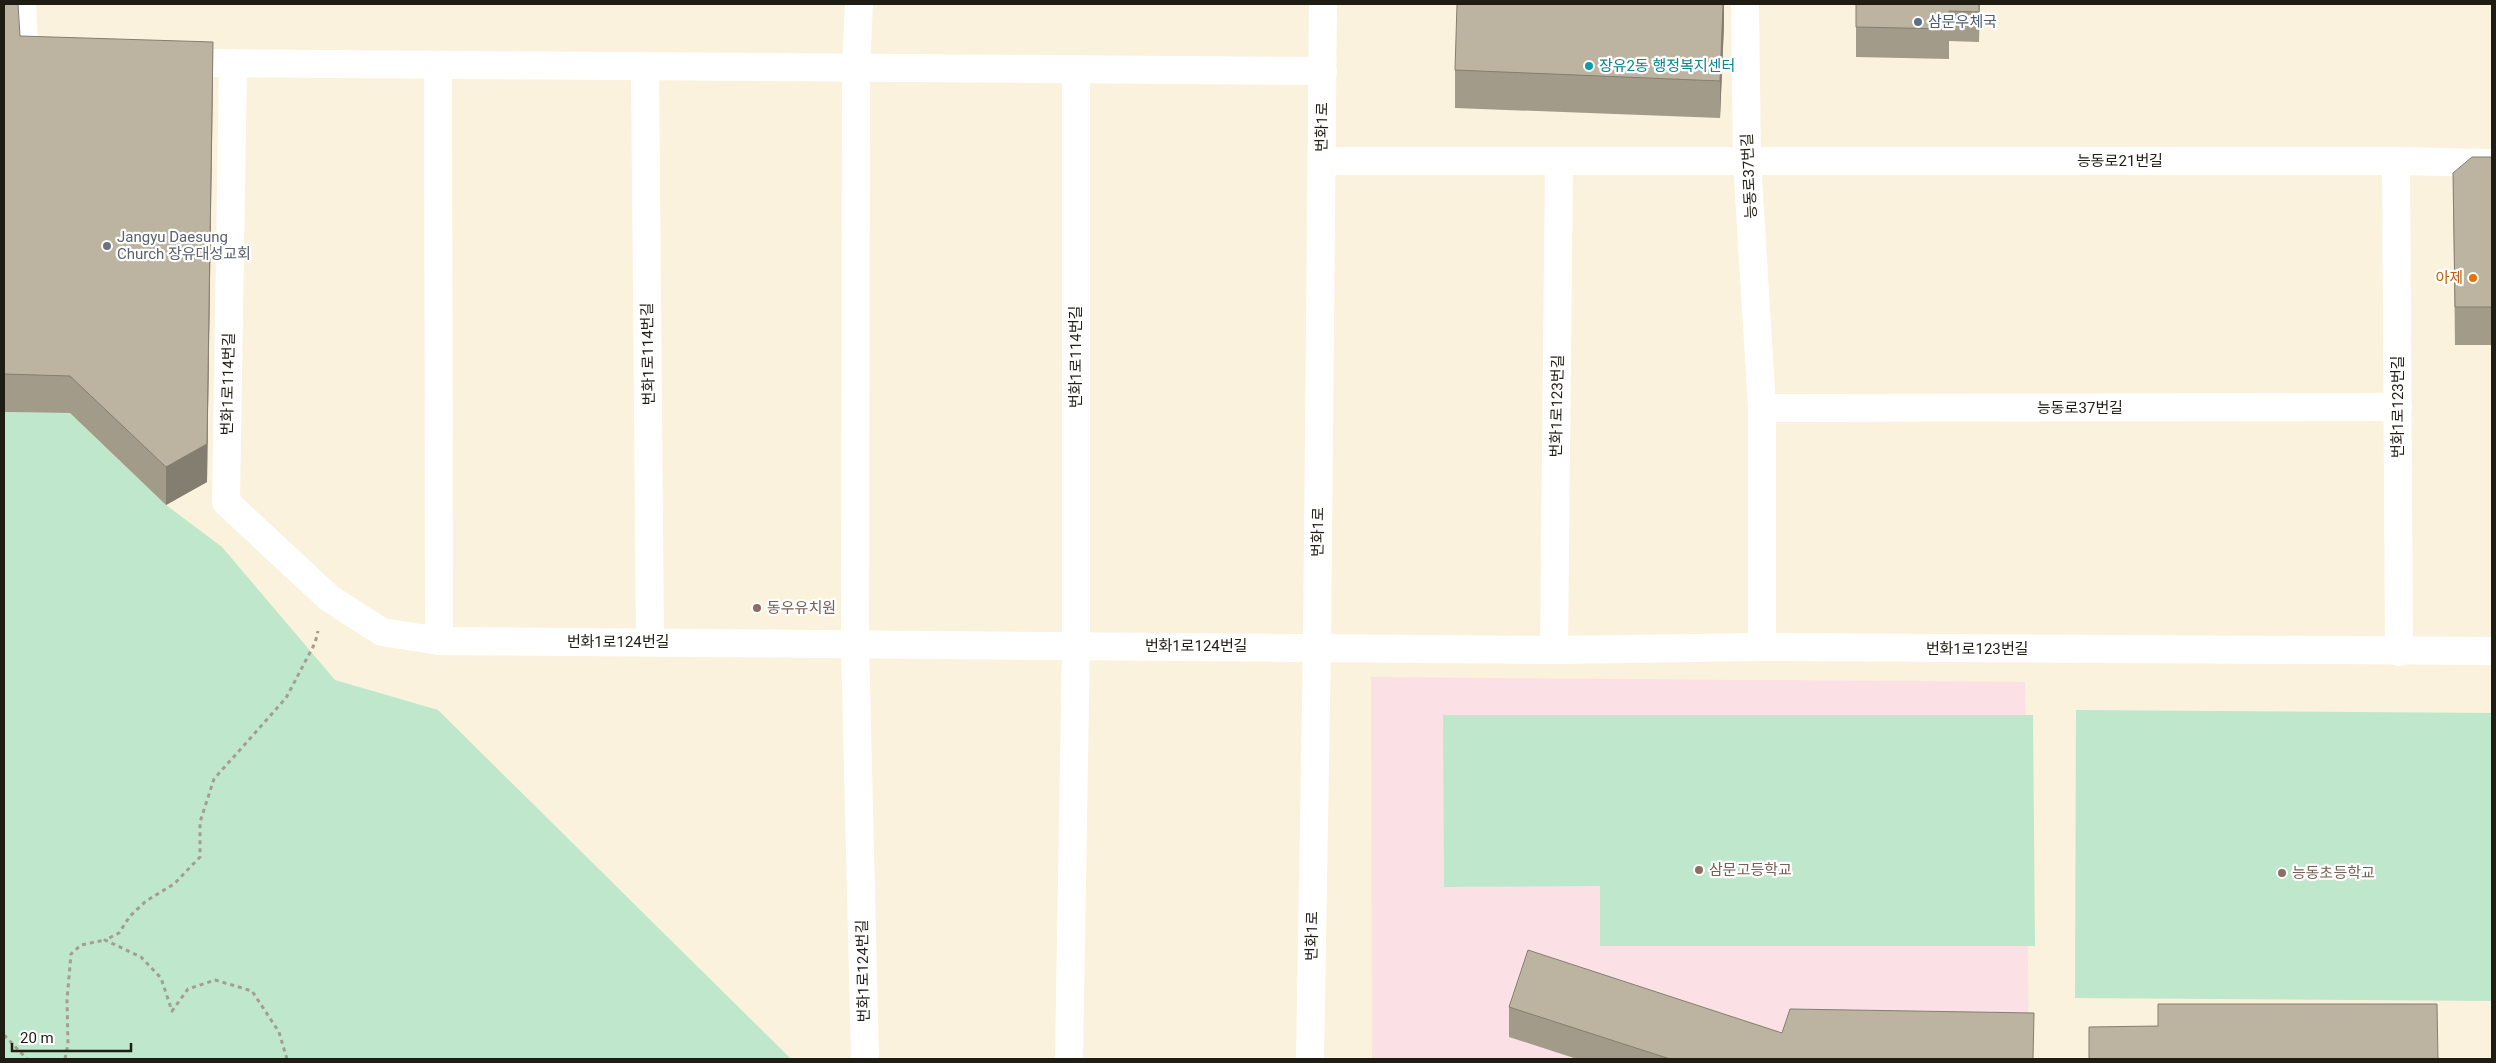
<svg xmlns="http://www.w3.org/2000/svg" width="2496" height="1063" font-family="Roboto,'Noto Sans KR',sans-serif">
  <rect width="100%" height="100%" fill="#faf2dc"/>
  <!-- education -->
  <path fill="#fbe1e5" d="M 1371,677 L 2025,682 L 2029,1059 L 1372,1059 Z"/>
  <!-- green -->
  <g fill="#bfe7cc">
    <path d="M 4,412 L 70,413 L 166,505 L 222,547 L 335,680 L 438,710 L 791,1059 L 4,1059 Z"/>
    <path d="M 2076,710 L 2492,713 L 2492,1001 L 2075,998 Z"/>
    <path d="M 1443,715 L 2033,715 L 2035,946 L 1600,946 L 1600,886 L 1444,887 Z"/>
  </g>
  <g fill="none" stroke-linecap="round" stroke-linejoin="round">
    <!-- path -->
    <g stroke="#a49e8d" stroke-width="3" stroke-dasharray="4 4" stroke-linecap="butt">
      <path d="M 4,1035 L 27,1059"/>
      <path d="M 65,1059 L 68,1044 L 67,1000 L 71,954 L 81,945 L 105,940"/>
      <path d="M 287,1059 L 279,1032 L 252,991 L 215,980 L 188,989 L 172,1011 L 161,978 L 141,957 L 105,940 L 119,933 L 130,916 L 146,901 L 174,884 L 200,857 L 200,822 L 214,779 L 286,698 L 315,643 L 318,631"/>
    </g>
    <!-- minor -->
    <g stroke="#fff" stroke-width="28">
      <path d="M 22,4 L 25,62 L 38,62"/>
      <path d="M 859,4 L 856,67 L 855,644 L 865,1059"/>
      <path d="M 1745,4 L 1747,161 L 1762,408 L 1762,647"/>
      <path d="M 176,63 L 1323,71"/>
      <path d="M 233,63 L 226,502 L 329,598 L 382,632 L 439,641 L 1554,650 L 1762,647 L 2492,651"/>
      <path d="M 438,65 L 439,641"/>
      <path d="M 645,66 L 650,642"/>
      <path d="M 1322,161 L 2396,161 L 2492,163"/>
      <path d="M 2396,161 L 2399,652"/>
      <path d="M 1762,408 L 2398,407"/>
      <path d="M 1554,650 L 1559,161"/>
      <path d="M 1069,1059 L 1076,645 L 1076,69"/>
    </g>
    <!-- tertiary -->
    <path stroke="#fff" stroke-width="28" d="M 1310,1059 L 1317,647 L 1323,4"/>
  </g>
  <!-- wall -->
  <g fill="#a29b8a">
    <path d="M 4,4 L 20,36 L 213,80 L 207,482 L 166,505 L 70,413 L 4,412 Z"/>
    <path d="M 1724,4 L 1724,24 L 1720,118 L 1455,108 L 1455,70 Z"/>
    <path d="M 1980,4 L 1979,42 L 1949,41 L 1949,59 L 1856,57 L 1856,27 Z"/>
    <path d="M 2492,157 L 2492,345 L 2455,345 L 2453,173 Z"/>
    <path d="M 1509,1007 L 1782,1033 L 2034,1059 L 1577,1059 L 1509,1037 Z"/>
  </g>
  <!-- shaded-wall -->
  <g fill="#847e70">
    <path d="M 1723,4 L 1724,4 L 1724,24 L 1720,118 L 1720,81 Z"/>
    <path d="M 213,42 L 207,482 L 166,505 L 166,467 Z"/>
  </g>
  <!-- building -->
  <g fill="#bcb4a0" stroke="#847e70">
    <path d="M 4,4 L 18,4 L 20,36 L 213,42 L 207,444 L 166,467 L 70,376 L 4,374 Z"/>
    <path d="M 1457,4 L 1723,4 L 1720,81 L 1455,70 Z"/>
    <path d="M 1856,4 L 1979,4 L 1979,12 L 1949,11 L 1949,29 L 1856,27 Z"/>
    <path d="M 2472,157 L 2492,157 L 2492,307 L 2455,307 L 2453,173 Z"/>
    <path d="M 1528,950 L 1782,1033 L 1790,1009 L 2034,1013 L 2033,1059 L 1670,1059 L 1509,1007 Z"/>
    <path d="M 2158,1004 L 2437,1004 L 2438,1059 L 2089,1059 L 2089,1027 L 2158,1026 Z"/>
  </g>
  <!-- markers -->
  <circle fill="#5c6f8a" stroke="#fff" stroke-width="2" cx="1918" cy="22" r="5"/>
  <circle fill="#0f9aa8" stroke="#fff" stroke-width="2" cx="1589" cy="66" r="5"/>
  <circle fill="#6b7280" stroke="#fff" stroke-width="2" cx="107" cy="246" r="5"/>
  <circle fill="#e8710a" stroke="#fff" stroke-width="2" cx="2473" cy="278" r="5"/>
  <g fill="#8d6e63" stroke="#fff" stroke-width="2">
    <circle cx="757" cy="608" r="5"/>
    <circle cx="1699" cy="870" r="5"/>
    <circle cx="2282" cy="873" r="5"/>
  </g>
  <g text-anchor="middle" stroke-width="4.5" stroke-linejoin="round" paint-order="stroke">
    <!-- service labels -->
    <g font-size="15" fill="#4e5e75" stroke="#fff" text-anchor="start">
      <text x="1928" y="27">삼문우체국</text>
    </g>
    <!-- culture labels -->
    <g font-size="15" fill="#0d838f" stroke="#fff" text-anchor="start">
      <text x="1599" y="71">장유2동 행정복지센터</text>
    </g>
    <!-- street labels -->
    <g font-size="15" fill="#1f1c14" stroke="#fff">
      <text transform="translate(1322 127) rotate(-89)" y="5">번화1로</text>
      <text x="2120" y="166">능동로21번길</text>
      <text transform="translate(1749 176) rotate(-93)" y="5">능동로37번길</text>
      <text transform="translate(648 354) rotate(-91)" y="5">번화1로114번길</text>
      <text transform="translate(1076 357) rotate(-90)" y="5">번화1로114번길</text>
      <text transform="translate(228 384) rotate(-89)" y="5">번화1로114번길</text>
      <text transform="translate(1557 406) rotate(-89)" y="5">번화1로123번길</text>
      <text transform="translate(2398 407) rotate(-90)" y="5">번화1로123번길</text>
      <text x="2080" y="413">능동로37번길</text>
      <text transform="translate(1318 532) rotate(-89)" y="5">번화1로</text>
      <text x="618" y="647">번화1로124번길</text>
      <text x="1196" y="651">번화1로124번길</text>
      <text x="1977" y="654">번화1로123번길</text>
      <text transform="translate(1312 936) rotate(-89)" y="5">번화1로</text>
      <text transform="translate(863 971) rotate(-91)" y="5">번화1로124번길</text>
    </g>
    <!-- worship labels -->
    <g font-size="15" fill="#5b616d" stroke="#fff" text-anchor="start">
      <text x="117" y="242">Jangyu Daesung<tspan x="117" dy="17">Church 장유대성교회</tspan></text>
    </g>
    <!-- food labels -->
    <g font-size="15" fill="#c56008" stroke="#fff" text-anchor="end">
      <text x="2463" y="283">아제</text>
    </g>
    <!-- education labels -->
    <g font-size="15" fill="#785e54" stroke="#fff" text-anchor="start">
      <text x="767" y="613">동우유치원</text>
      <text x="1709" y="875">삼문고등학교</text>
      <text x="2292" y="878">능동초등학교</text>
    </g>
  </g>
  <!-- border -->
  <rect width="2496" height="1063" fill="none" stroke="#1f1c14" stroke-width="10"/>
  <!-- scale -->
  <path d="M12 1043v8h119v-8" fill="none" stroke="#1f1c14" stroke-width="2.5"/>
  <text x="20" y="1043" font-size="15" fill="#1f1c14" stroke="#ffffff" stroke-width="4" paint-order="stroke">20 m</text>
</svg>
